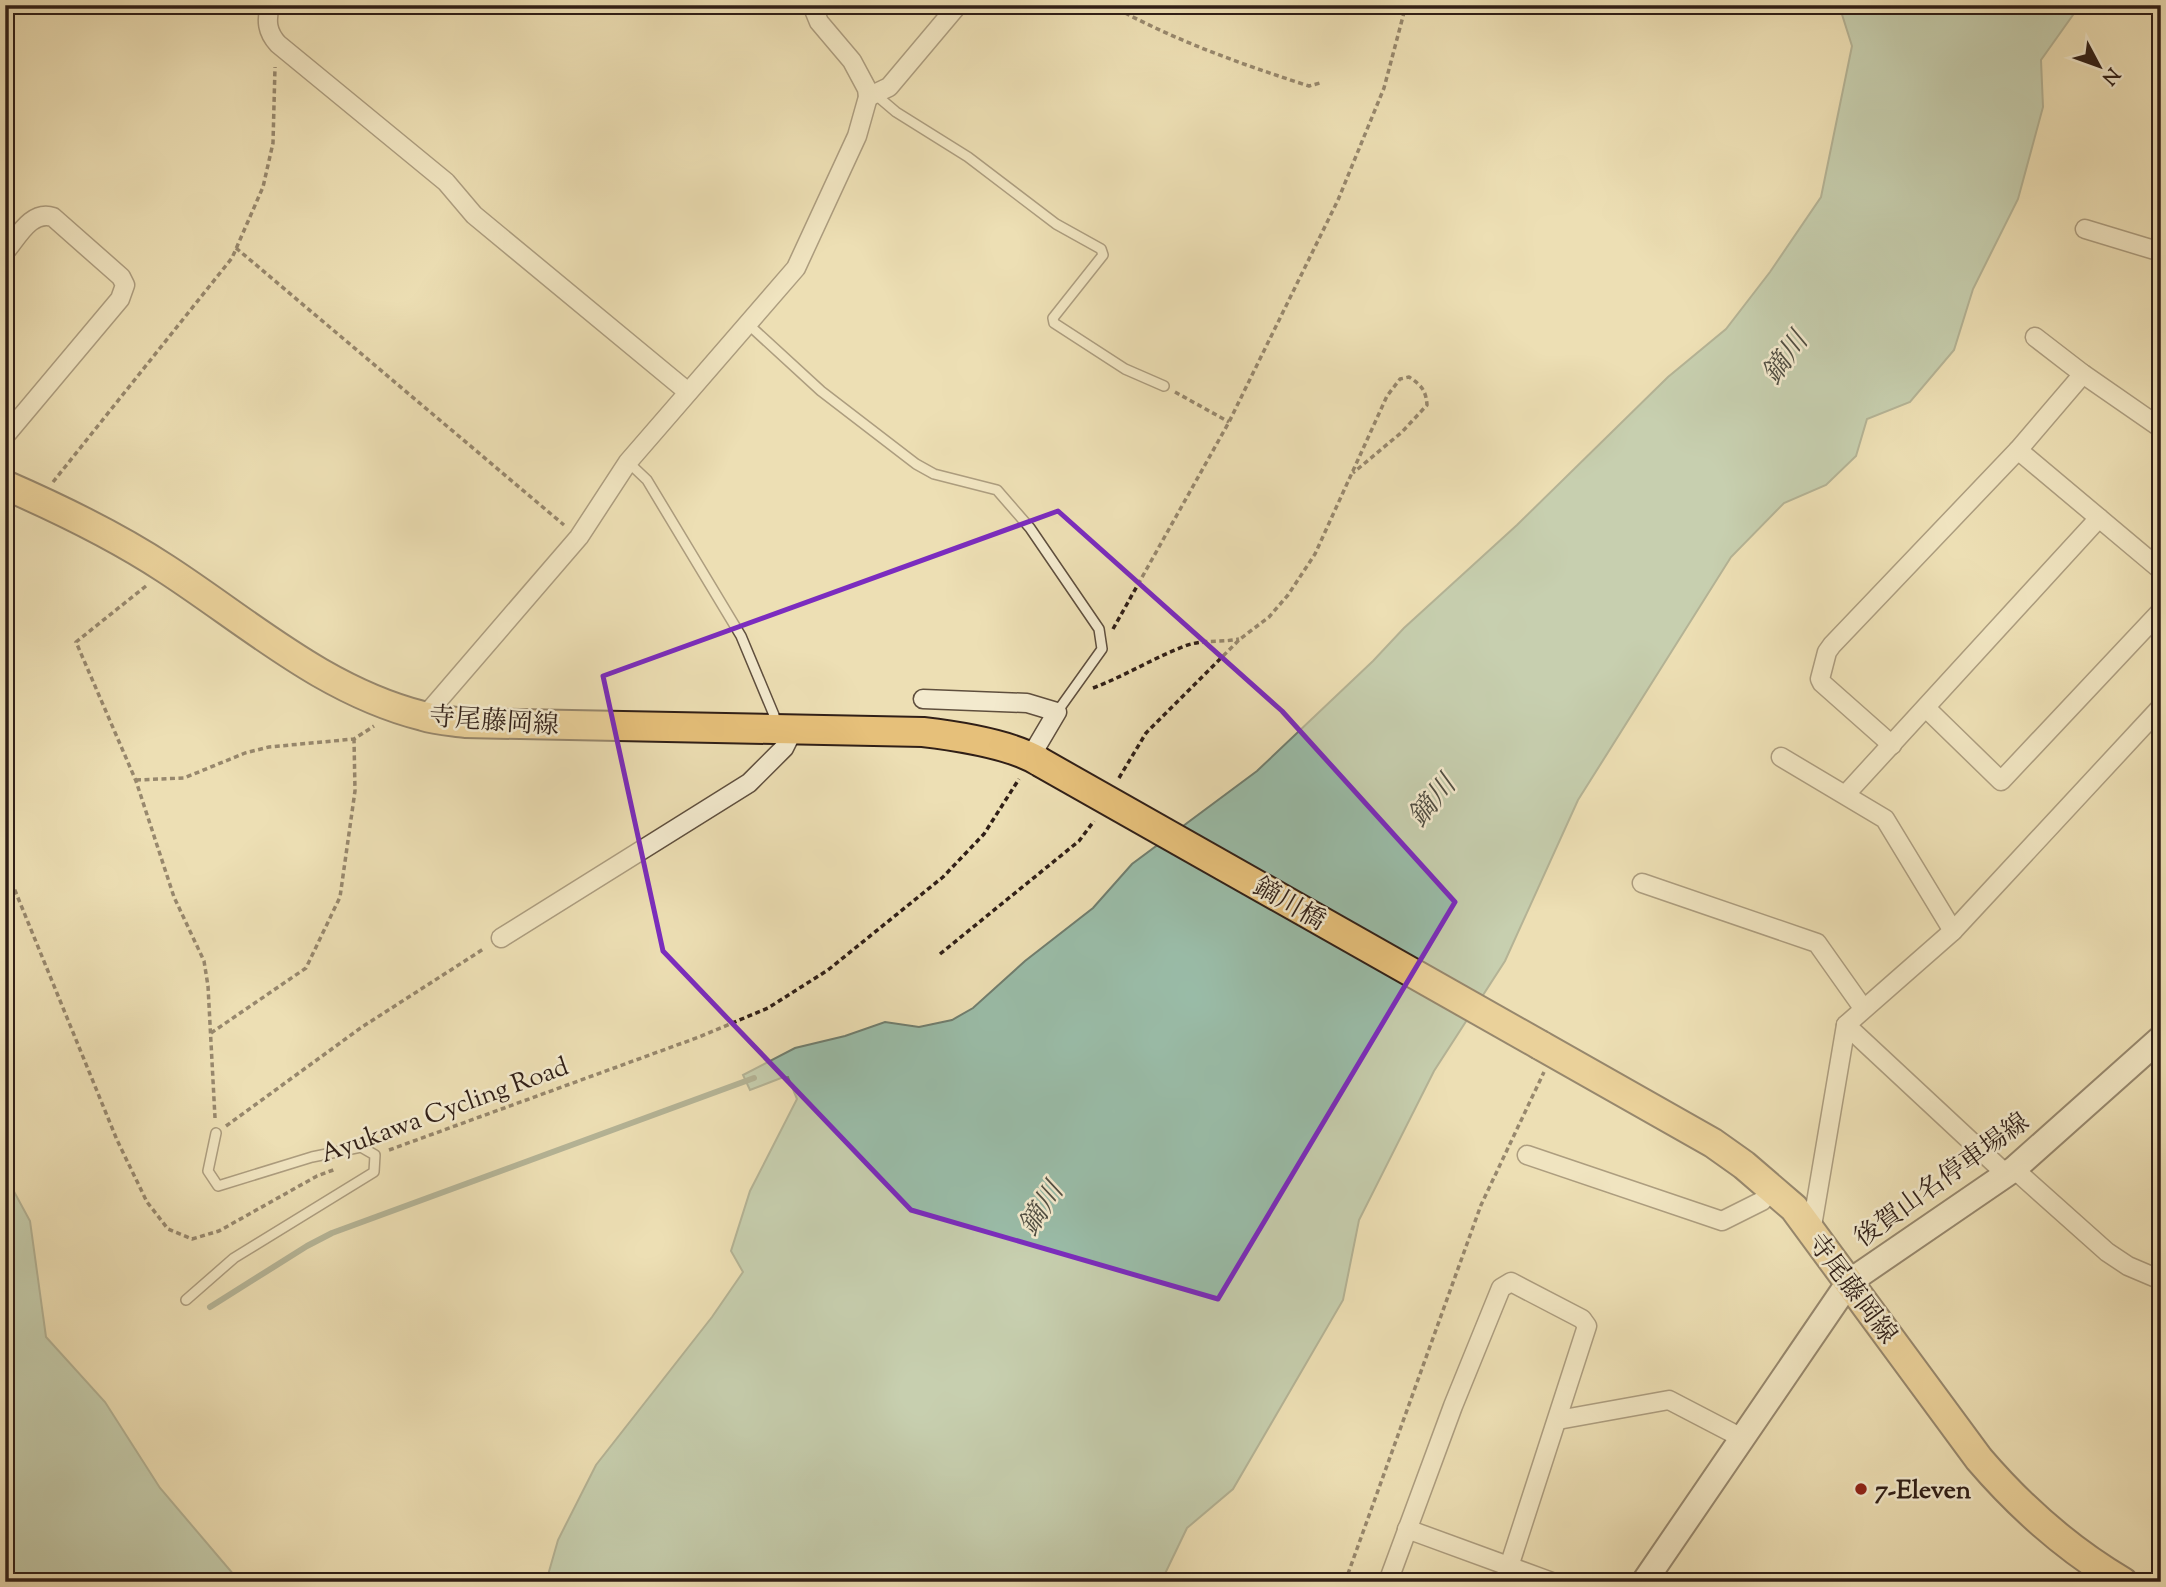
<svg xmlns="http://www.w3.org/2000/svg" width="2166" height="1587" font-family="'Sorts Mill Goudy','Noto Serif JP',serif">
  <rect width="100%" height="100%" fill="#eddfb4"/>
  <filter id="stains"><feTurbulence type="fractalNoise" baseFrequency=".00286" numOctaves="4"/><feColorMatrix values="0 0 0 0 .2 0 0 0 0 .09 0 0 0 0 .02 0 0 0 .5 -.17"/></filter>
  <radialGradient id="worn" r=".72"><stop offset=".6" stop-color="#630" stop-opacity="0"/><stop offset="1" stop-color="#630" stop-opacity=".3"/></radialGradient>
  <!-- water -->
  <g fill="#9abda9" stroke="#707e6f" stroke-width="2">
    <path d="M 1839,5 L 2080,5 L 2041,60 L 2043,107 L 2018,199 L 1973,289 L 1954,350 L 1910,402 L 1867,419 L 1856,456 L 1826,485 L 1784,503 L 1731,557 L 1578,800 L 1505,961 L 1434,1071 L 1359,1220 L 1343,1300 L 1233,1489 L 1187,1528 L 1161,1582 L 546,1582 L 558,1540 L 596,1465 L 712,1317 L 743,1272 L 731,1251 L 750,1191 L 797,1099 L 788,1077 L 781,1078 L 750,1090 L 743,1075 L 795,1048 L 845,1036 L 885,1022 L 919,1027 L 952,1020 L 973,1008 L 1025,961 L 1093,908 L 1132,864 L 1257,771 L 1373,661 L 1404,628 L 1517,525 L 1668,377 L 1726,329 L 1770,272 L 1821,197 L 1852,46 Z"/>
    <path d="M 5,1175 L 30,1221 L 46,1337 L 105,1402 L 160,1488 L 240,1582 L 5,1582 Z"/>
  </g>
  <g fill="none" stroke-linecap="round" stroke-linejoin="round">
    <!-- stream -->
    <path stroke="#707e6f" stroke-width="6" d="M 210,1307 L 307,1246 L 332,1233 L 754,1078"/>
    <defs>
      <g id="lane">
        <path d="M 876,95 L 896,112 L 968,157 L 1056,224 L 1101,249 L 1103,255 L 1053,318 L 1054,323 L 1125,369 L 1164,386"/>
        <path d="M 749,325 L 821,391 L 916,464 L 934,474 L 997,490 L 1030,528 L 1099,629 L 1102,649 L 1057,712"/>
        <path d="M 628,462 L 647,480 L 741,636 L 774,715 L 775,727"/>
        <path d="M 186,1300 L 234,1258 L 374,1172 L 375,1155 L 361,1147 L 312,1157 L 218,1186 L 208,1171 L 216,1133"/>
      </g>
      <g id="street">
        <path d="M 270,5 C 266,21 267,32 278,44 L 446,182 L 474,215 L 688,392"/>
        <path d="M 868,97 L 889,87 L 958,5"/>
        <path d="M 2085,229 L 2161,252"/>
        <path d="M 5,252 C 18,237 31,210 53,217 L 121,277 L 125,285 L 120,299 L 5,436"/>
        <path d="M 2035,337 L 2083,374 L 2161,428"/>
        <path d="M 2018,450 L 2161,570"/>
        <path d="M 923,699 L 1027,703 L 1057,712 L 1031,756"/>
        <path d="M 1926,708 L 2001,781 L 2161,611"/>
        <path d="M 424,717 L 579,537 L 628,462 L 796,268 L 857,136 L 868,97 L 867,89 L 852,61 L 819,22 L 812,5"/>
        <path d="M 1892,745 L 1822,683 L 1820,679 L 1827,652 L 1832,645 L 2018,450 L 2083,374"/>
        <path d="M 1781,757 L 1885,819 L 1953,931"/>
        <path d="M 1846,794 L 2099,518"/>
        <path d="M 1642,883 L 1817,943 L 1863,1008"/>
        <path d="M 501,938 L 749,783 L 784,748 L 793,730"/>
        <path d="M 1846,1025 L 2006,1174"/>
        <path d="M 1527,1155 L 1722,1221 L 1762,1201 L 1772,1188"/>
        <path d="M 2014,1169 L 2107,1252 L 2128,1266 L 2161,1280"/>
        <path d="M 1811,1232 L 1846,1025 L 1953,931 L 2161,707"/>
        <path d="M 1558,1420 L 1669,1400 L 1742,1438"/>
        <path d="M 1407,1529 L 1552,1582"/>
        <path d="M 1388,1582 L 1453,1406 L 1501,1288 L 1511,1282 L 1582,1319 L 1587,1326 L 1504,1582"/>
      </g>
      <path id="secondary" d="M 1644,1582 L 1849,1282 L 2014,1169 L 2161,1038"/>
      <g id="primary">
        <path d="M 5,485 C 60,509 116,536 166,569 C 249,623 324,691 423,716 C 436,720 451,721 465,723 L 923,732 C 957,736 1011,744 1040,762"/>
        <path d="M 1540,1045 L 1713,1143 L 1744,1165 L 1794,1208 L 1979,1459 C 2021,1508 2067,1549 2123,1582"/>
      </g>
    </defs>
    <!-- lane casing -->
    <use href="#lane" stroke="#5f4f3e" stroke-width="12"/>
    <!-- street casing -->
    <use href="#street" stroke="#5f4f3e" stroke-width="21"/>
    <!-- secondary casing -->
    <use href="#secondary" stroke="#301f17" stroke-width="28"/>
    <!-- primary casing -->
    <use href="#primary" stroke="#301f17" stroke-width="32"/>
    <!-- path -->
    <g stroke="#301f17" stroke-width="3.5" stroke-dasharray="5 3.5" stroke-linecap="butt">
      <path d="M 1110,5 C 1176,41 1238,63 1309,86 L 1320,83"/>
      <path d="M 236,248 L 564,525"/>
      <path d="M 1175,392 L 1229,422"/>
      <path d="M 53,482 L 232,258 L 263,187 L 273,143 L 275,67"/>
      <path d="M 146,586 L 76,642 L 136,781 L 174,897 L 204,961 L 208,986 L 215,1118"/>
      <path d="M 1113,629 L 1229,422 L 1338,200 L 1384,88 L 1406,5"/>
      <path d="M 1093,688 C 1125,676 1153,658 1185,646 C 1203,639 1221,643 1239,639"/>
      <path d="M 1119,778 L 1146,733 L 1240,639 L 1269,617 L 1288,595 L 1315,554 L 1387,396 L 1400,379 L 1409,377 C 1421,385 1426,390 1427,405 L 1402,432 L 1353,473"/>
      <path d="M 136,780 L 184,778 L 245,753 L 269,747 L 354,739 L 374,726"/>
      <path d="M 5,866 L 117,1140 L 147,1202 L 168,1229 L 192,1239 L 219,1231 L 317,1176 L 336,1169"/>
      <path d="M 940,954 L 1079,841 L 1094,821"/>
      <path d="M 211,1033 L 306,968 L 340,897 L 355,791 L 354,739"/>
      <path d="M 226,1126 L 362,1027 L 485,948"/>
      <path d="M 389,1150 L 699,1037 L 768,1008 L 828,970 L 943,877 L 984,834 L 1019,779"/>
      <path d="M 1345,1582 L 1481,1205 L 1544,1072"/>
    </g>
    <!-- lane -->
    <use href="#lane" stroke="#f3eace" stroke-width="9"/>
    <!-- street -->
    <use href="#street" stroke="#f3eace" stroke-width="18"/>
    <!-- secondary -->
    <use href="#secondary" stroke="#f3eace" stroke-width="24"/>
    <!-- primary -->
    <use href="#primary" stroke="#e6c07a" stroke-width="28"/>
    <defs>
      <path id="primary-bridge" d="M 1040,762 L 1540,1045"/>
    </defs>
    <!-- primary-bridge casing -->
    <use href="#primary-bridge" stroke="#301f17" stroke-width="32" stroke-linecap="butt"/>
    <!-- primary-bridge -->
    <use href="#primary-bridge" stroke="#e6c07a" stroke-width="28"/>
  </g>
  <!-- marked area -->
  <path d="M0 0H2166V1587H0ZM 1058,511 L 1282,711 L 1455,902 L 1218,1299 L 911,1210 L 663,951 L 603,676 Z" fill="#eddfb4" fill-opacity=".55" fill-rule="evenodd"/>
  <path fill="none" stroke="#7b2cbf" stroke-width="5" stroke-linejoin="round" d="M 1058,511 L 1282,711 L 1455,902 L 1218,1299 L 911,1210 L 663,951 L 603,676 Z"/>
  <!-- markers -->
  <circle fill="#8f2418" stroke="#f3eace" stroke-width="2.5" cx="1861" cy="1489" r="7"/>
  <g text-anchor="middle" stroke-width="5" stroke-linejoin="round" paint-order="stroke">
    <!-- street labels -->
    <g font-size="26" fill="#301f17" stroke="#f3eace">
      <text transform="translate(494 720) rotate(4)" y="9">寺尾藤岡線</text>
      <text transform="translate(1290 903) rotate(30)" y="9">鏑川橋</text>
      <text transform="translate(444 1109) rotate(-20)" y="9">Ayukawa Cycling Road</text>
      <text transform="translate(1941 1179) rotate(-36)" y="9">後賀山名停車場線</text>
      <text transform="translate(1853 1288) rotate(53)" y="9">寺尾藤岡線</text>
    </g>
    <!-- poi labels -->
    <g font-size="26" font-weight="bold" fill="#301f17" stroke="#f3eace" text-anchor="start">
      <text x="1875" y="1498">7-Eleven</text>
    </g>
    <!-- water labels -->
    <g font-size="28" font-style="italic" fill="#504e43" stroke="#f3eace">
      <text transform="translate(1784 357) rotate(-54)" y="10">鏑川</text>
      <text transform="translate(1431 800) rotate(-50)" y="10">鏑川</text>
      <text transform="translate(1040 1208) rotate(-57)" y="10">鏑川</text>
    </g>
  </g>
  <!-- margin -->
  <rect width="2166" height="1587" fill="none" stroke="#eddfb4" stroke-width="28"/>
  <rect x="7" y="7" width="2152" height="1573" fill="none" stroke="#301f17" stroke-width="3.5"/>
  <rect x="14" y="14" width="2138" height="1559" fill="none" stroke="#301f17" stroke-width="2"/>
  <!-- north arrow -->
  <g transform="translate(2099 66) rotate(131)" stroke="#f3eace" stroke-width="5" paint-order="stroke">
  <path d="M0-5L12 26L0 18L-12 26Z" fill="#301f17"/>
  <text y="-10" font-size="19" font-weight="bold" text-anchor="middle" fill="#301f17">N</text>
  </g>
  <rect width="100%" height="100%" filter="url(#stains)"/>
  <rect width="100%" height="100%" fill="url(#worn)"/>
</svg>
